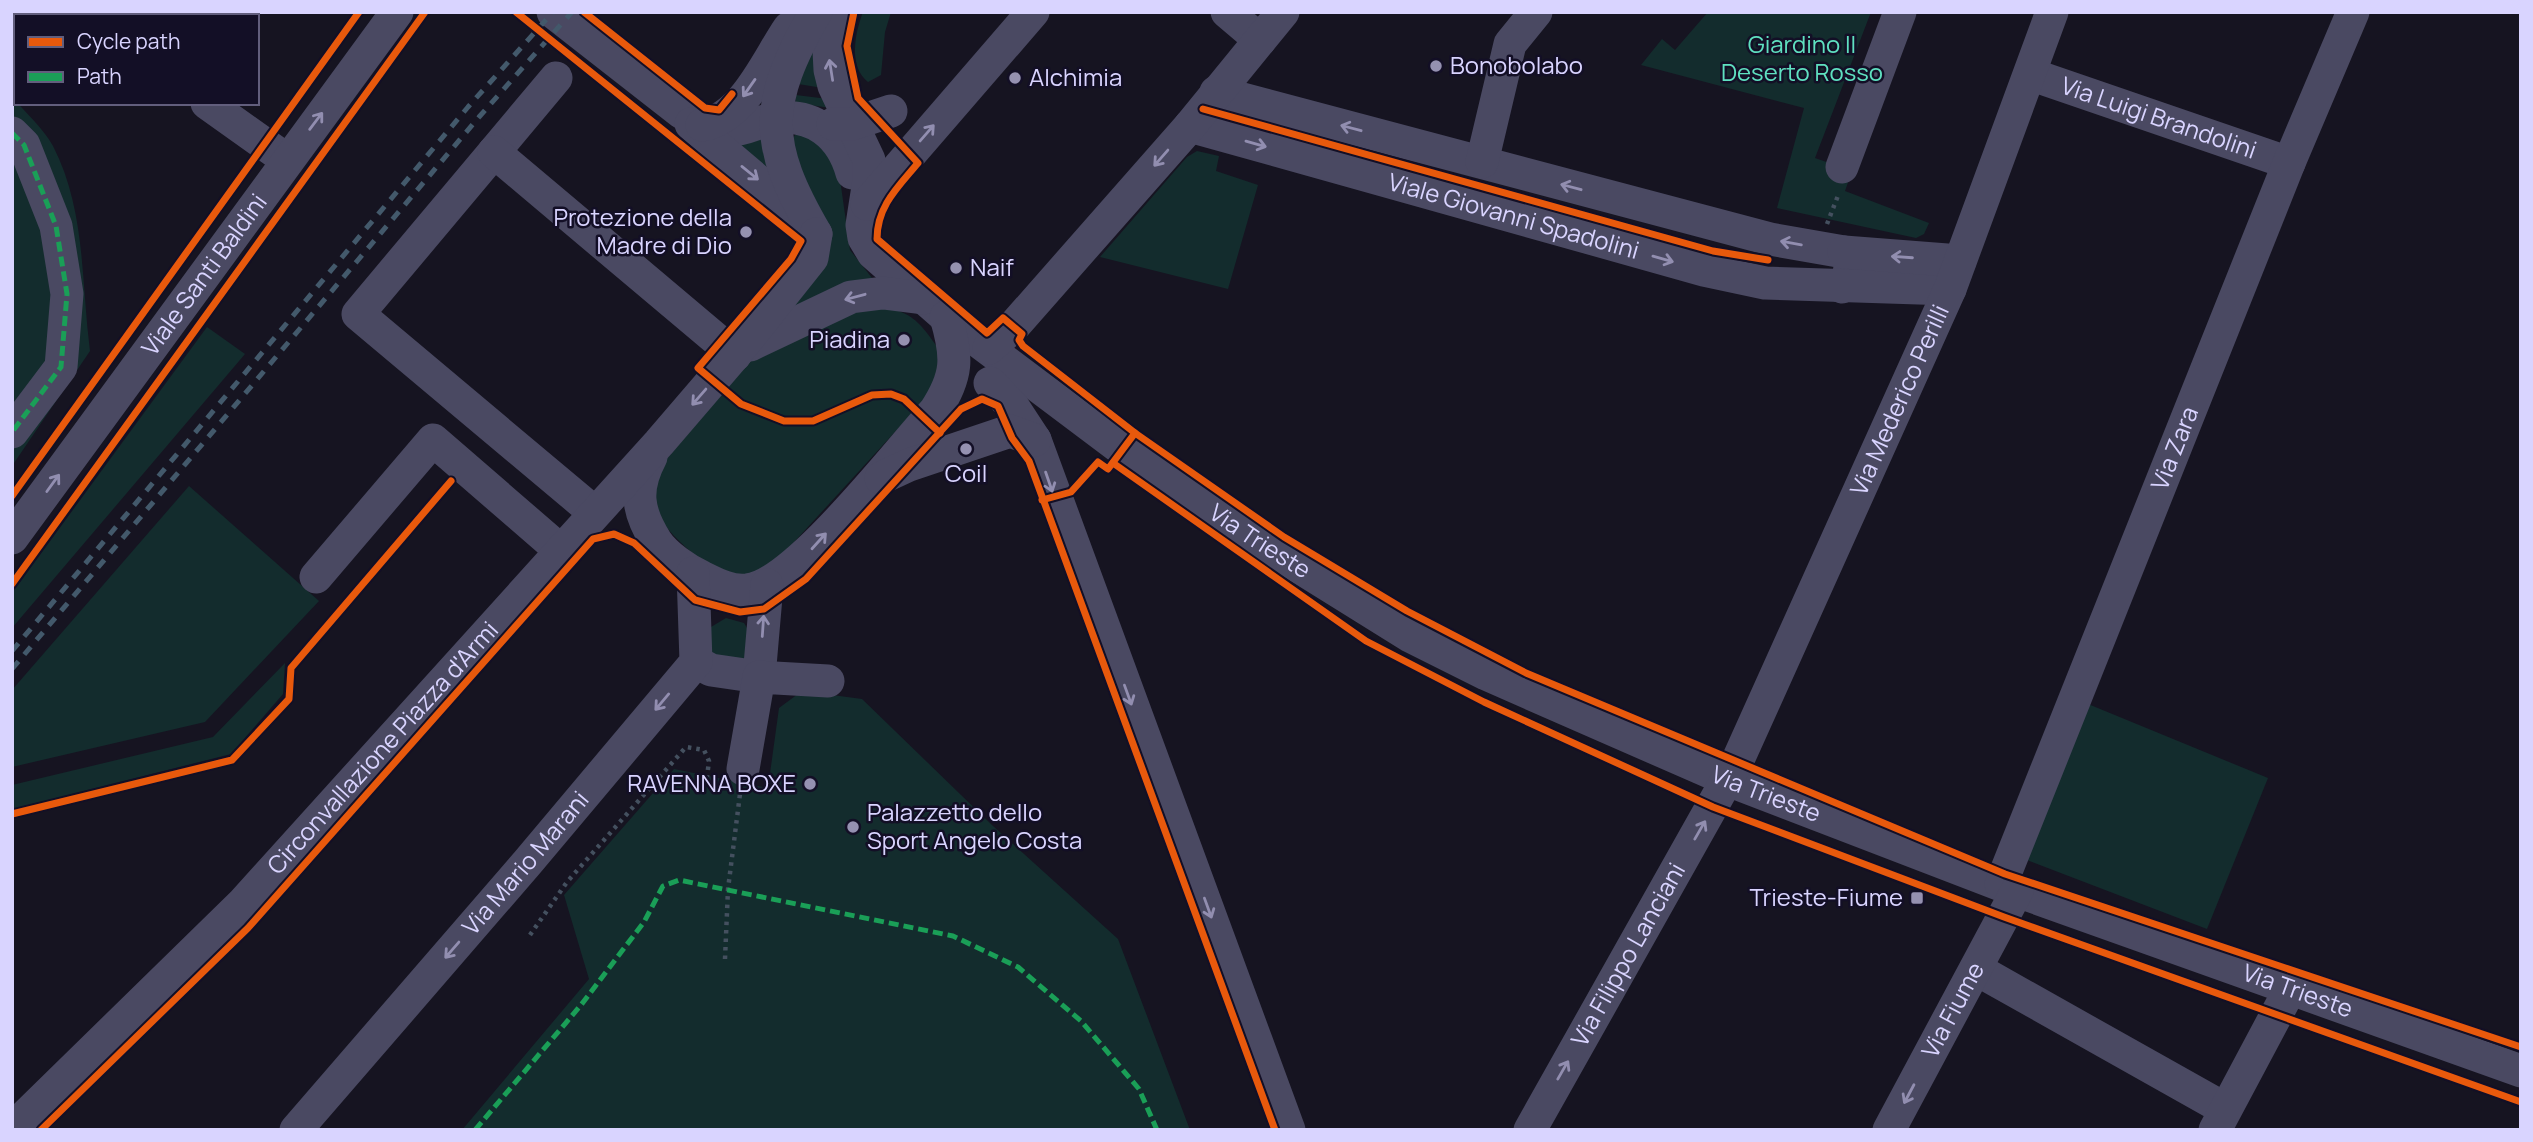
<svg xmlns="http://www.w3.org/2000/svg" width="2533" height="1142" font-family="Manrope,sans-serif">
  <rect width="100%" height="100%" fill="#161421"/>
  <!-- green -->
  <g fill="#132c2d">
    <path d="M 863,12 L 891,12 L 885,32 L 881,75 L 868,82 C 848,66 855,33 863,12 Z"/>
    <path d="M 1708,12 L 1871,12 L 1815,158 L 1852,171 L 1845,191 L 1929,223 L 1924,234 L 1916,238 L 1777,208 L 1804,108 L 1641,65 L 1662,39 L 1675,50 Z"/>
    <path d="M 814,39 L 823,88 L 798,84 Z"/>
    <path d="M 796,95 L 828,99 L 831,108 L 795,103 Z"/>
    <path d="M 12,97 C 24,111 43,128 53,146 C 86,210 81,282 90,351 L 12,466 Z"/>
    <path d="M 795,135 L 812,135 L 838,165 L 850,250 L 872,278 L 793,311 L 804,182 L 792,140 Z"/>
    <path d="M 762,139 L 771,177 L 733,142 Z"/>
    <path d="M 1197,151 L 1219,156 L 1216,171 L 1258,185 L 1228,289 L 1100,257 L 1187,157 Z"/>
    <path d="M 863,301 C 910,313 914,312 942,354 L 937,386 L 785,552 C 777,558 768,569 759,573 C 721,589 668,536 652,506 L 662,464 L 752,359 Z"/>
    <path d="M 207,327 L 245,354 L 12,628 L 12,593 Z"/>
    <path d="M 189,486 L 319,601 L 205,722 L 12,767 L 12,690 Z"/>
    <path d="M 726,618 L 744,623 L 750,633 L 746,657 L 737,664 L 708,652 L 711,627 Z"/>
    <path d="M 285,663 L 283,694 L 231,754 L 12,809 L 12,785 L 213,737 Z"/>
    <path d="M 802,691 L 862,699 L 993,826 L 1118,939 L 1190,1130 L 462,1130 L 589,979 L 564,895 L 674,769 L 768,788 L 779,708 Z"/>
    <path d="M 2088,704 L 2268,778 L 2207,929 L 2027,860 Z"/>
  </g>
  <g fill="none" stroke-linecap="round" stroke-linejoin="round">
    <!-- path -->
    <g stroke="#44505f" stroke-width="4.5" stroke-dasharray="3.5 5" stroke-linecap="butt">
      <path d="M 1827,224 L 1839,193"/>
      <path d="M 12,584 L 29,561"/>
      <path d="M 530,935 L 567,882 L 686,747 L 704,750 L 709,761 L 707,777"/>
      <path d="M 725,959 L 728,889 L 740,794"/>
    </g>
    <!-- minor -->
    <g stroke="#4a4962" stroke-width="33">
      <path d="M 76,12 L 81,16"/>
      <path d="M 553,12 L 681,112 C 697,122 710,130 731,130 C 745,130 758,122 772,119 C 813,111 842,136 852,173"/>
      <path id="s1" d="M 839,12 L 829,51 L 830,70 L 834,86 L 869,160 L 869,180 L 862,225 L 864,238 L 873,253 L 946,317 L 1123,450 L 1251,537 L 1410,636 L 1486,674 L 1728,780 L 2017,891 L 2521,1071"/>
      <path d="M 1227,12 L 1260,40"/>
      <path id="s2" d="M 2030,74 L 2289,163"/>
      <path d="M 556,78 L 358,314 L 595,513"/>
      <path d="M 1216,92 L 1770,239 L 1844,252 L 1852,268 L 1842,287"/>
      <path d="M 207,103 L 287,160"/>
      <path d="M 691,124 L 797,214"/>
      <path d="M 833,124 L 852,124 L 891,111"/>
      <path d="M 702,125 C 744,118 767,60 789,28"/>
      <path id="s3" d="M 1190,126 L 1704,270 L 1765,283 L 1950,289"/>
      <path d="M 12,133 L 24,145 L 56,226 L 67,294 L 61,367 L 12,432"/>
      <path d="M 494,152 L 735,355"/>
      <path d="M 1482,162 L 1510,44 L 1536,12"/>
      <path d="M 1842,167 L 1900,12"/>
      <path d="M 867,204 L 1033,12"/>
      <path d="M 816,234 C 763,143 763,104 816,12"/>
      <path d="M 1844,252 L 1960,261"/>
      <path d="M 750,345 L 851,297 L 883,293 L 923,298"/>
      <path d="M 989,348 L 1013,327 L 1190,126 L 1283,12"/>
      <path d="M 990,383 L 1014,408 L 1035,440 L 1289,1130"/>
      <path d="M 651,457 C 634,489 637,511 656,541 C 665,555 687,570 702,577 C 716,584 731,592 747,590 C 796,585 898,451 935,411 C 958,376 958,357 946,317"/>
      <path d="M 881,478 L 909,465 L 1010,431 L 1035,440"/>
      <path id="s4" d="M 12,538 L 397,12"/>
      <path d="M 316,577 L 433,440 L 560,550"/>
      <path d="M 696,662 L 711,670 L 759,677 L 767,585"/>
      <path d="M 743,769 L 759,677 L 828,681"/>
      <path id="s5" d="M 2001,884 L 2289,163 L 2353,12"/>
      <path d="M 1976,969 L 2225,1109"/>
      <path id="s6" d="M 12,1129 L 243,903 L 659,443 L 738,351 L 812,258 L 816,234"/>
      <path id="s7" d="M 296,1130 L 527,863 L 696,662 L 693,573"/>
      <path id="s8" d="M 1530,1130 L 1737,762 L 1950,289 L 2052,12"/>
      <path id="s9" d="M 1889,1130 L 2017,891"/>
      <path d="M 2215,1130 L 2289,991"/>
    </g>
    <!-- rail -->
    <g stroke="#43596b" stroke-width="5" stroke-dasharray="10 9" stroke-linecap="butt">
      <path d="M 12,651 L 468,107 L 553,12"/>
      <path d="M 12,669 L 479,117 L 572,12"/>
    </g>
    <!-- quiet -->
    <g stroke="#1a9f57" stroke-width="5" stroke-dasharray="10 5" stroke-linecap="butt">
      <path d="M 12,133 L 24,145 L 56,226 L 67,294 L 61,367 L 12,432"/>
      <path d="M 475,1130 L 581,1005 L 644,922 L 663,886 L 679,880 L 953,936 L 1018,967 L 1081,1021 L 1139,1089 L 1157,1130"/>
    </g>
    <defs>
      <g id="cycleway">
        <path d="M 516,12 L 801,241 L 791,259 L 698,368 L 741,404 L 784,421 L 813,421 L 872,395 L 891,394 L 904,399 L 940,433"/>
        <path d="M 584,12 L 705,108 L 719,110 L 732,94"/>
        <path d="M 854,12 L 847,46 L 858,98 L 918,163 C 898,187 877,206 877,239 L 987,333 L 1003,318 L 1022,334 L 1019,340 L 1023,346 L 1135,433 L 1284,537 L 1407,611 L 1526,673 L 2005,874 L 2521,1047"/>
        <path d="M 1203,109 L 1713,251 L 1768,260"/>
        <path d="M 1113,463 L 1366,641 L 1484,702 L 1713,807 L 2004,917 L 2521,1102"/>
        <path d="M 12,496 L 359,12"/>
        <path d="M 1042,500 L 1071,492 L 1098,462 L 1108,469 L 1135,433"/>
        <path d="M 12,584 L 425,12"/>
        <path d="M 12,814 L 232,760 L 289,699 L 291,668 L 451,481"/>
        <path d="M 41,1130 L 248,928 L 593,539 L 614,534 L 634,543 L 695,600 L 740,612 L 764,609 L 806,579 L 961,409 L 982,399 L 998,406 L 1012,438 L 1029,461 L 1275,1130"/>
      </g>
    </defs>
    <!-- cycleway casing -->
    <use href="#cycleway" stroke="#130f26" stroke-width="11"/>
    <!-- cycleway -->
    <use href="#cycleway" stroke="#e8590c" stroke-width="7"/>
  </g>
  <!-- one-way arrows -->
  <defs><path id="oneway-shaft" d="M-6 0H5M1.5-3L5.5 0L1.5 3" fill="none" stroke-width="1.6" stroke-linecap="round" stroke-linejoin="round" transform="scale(1.75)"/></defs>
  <g stroke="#928eb0">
    <use href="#oneway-shaft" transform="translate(831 70) rotate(-99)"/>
    <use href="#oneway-shaft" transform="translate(749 88) rotate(125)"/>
    <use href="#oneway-shaft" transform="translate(316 121) rotate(-53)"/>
    <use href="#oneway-shaft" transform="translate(1351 128) rotate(-165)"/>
    <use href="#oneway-shaft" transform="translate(927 133) rotate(-49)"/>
    <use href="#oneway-shaft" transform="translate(1256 144) rotate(16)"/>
    <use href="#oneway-shaft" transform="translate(1161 158) rotate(131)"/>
    <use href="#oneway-shaft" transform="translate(750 173) rotate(39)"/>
    <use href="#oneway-shaft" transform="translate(1571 187) rotate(-165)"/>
    <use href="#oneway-shaft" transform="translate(1791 243) rotate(-170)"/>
    <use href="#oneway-shaft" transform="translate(1902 257) rotate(-176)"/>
    <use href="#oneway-shaft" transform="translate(1663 259) rotate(16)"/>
    <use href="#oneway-shaft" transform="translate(855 297) rotate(165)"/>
    <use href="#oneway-shaft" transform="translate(699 397) rotate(131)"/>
    <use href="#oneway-shaft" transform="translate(1049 482) rotate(71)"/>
    <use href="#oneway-shaft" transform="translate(53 483) rotate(-54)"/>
    <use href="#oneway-shaft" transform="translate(819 541) rotate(-48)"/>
    <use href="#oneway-shaft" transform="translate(763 626) rotate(-86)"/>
    <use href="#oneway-shaft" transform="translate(1128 695) rotate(70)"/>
    <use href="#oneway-shaft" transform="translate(662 702) rotate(130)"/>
    <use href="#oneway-shaft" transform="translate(1700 830) rotate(-60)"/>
    <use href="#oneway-shaft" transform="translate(1208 908) rotate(70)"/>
    <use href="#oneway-shaft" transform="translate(452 950) rotate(131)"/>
    <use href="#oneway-shaft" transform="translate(1563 1070) rotate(-60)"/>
    <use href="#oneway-shaft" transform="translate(1909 1094) rotate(118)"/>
  </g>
  <!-- markers -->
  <g fill="#9591b1" stroke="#130f26" stroke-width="2.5">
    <circle cx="1436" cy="66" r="7"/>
    <circle cx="1015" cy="78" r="7"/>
    <circle cx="746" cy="232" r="7"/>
    <circle cx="956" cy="268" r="7"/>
    <circle cx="904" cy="340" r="7"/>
    <circle cx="966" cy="449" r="7"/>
    <circle cx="810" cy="784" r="7"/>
    <circle cx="853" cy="827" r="7"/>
    <rect x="1910" y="891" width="14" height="14" rx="3.5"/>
  </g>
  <g text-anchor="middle" stroke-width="5" stroke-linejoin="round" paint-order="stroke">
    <!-- park labels -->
    <g font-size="24" fill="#5fe0c0" stroke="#130f26">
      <text x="1802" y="53">Giardino Il<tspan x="1802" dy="28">Deserto Rosso</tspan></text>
    </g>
    <!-- poi labels -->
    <g font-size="24" fill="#d9d4ff" stroke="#130f26" text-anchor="start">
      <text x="1450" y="74">Bonobolabo</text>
      <text x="1029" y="86">Alchimia</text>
      <text x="732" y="226" text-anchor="end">Protezione della<tspan x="732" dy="28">Madre di Dio</tspan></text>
      <text x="970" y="276">Naif</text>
      <text x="890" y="348" text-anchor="end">Piadina</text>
      <text x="966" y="482" text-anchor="middle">Coil</text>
      <text x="796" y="792" text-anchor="end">RAVENNA BOXE</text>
      <text x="867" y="821">Palazzetto dello<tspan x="867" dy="28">Sport Angelo Costa</tspan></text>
      <text x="1903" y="906" text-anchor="end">Trieste-Fiume</text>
    </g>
    <!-- street labels -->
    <g font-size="24" fill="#d9d4ff" stroke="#130f26">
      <text dy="8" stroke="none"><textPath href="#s2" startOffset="136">Via Luigi Brandolini</textPath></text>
      <text dy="8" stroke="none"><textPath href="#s3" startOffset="336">Viale Giovanni Spadolini</textPath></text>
      <text dy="8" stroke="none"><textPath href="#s4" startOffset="326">Viale Santi Baldini</textPath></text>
      <text dy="8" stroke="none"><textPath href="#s8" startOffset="819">Via Mederico Perilli</textPath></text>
      <text dy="8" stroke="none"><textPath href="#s5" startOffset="469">Via Zara</textPath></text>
      <text dy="8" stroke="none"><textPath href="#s1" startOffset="737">Via Trieste</textPath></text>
      <text dy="8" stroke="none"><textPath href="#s6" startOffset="532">Circonvallazione Piazza d'Armi</textPath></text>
      <text dy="8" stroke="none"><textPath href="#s1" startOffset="1304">Via Trieste</textPath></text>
      <text dy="8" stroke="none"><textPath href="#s7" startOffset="352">Via Mario Marani</textPath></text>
      <text dy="8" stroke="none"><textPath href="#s8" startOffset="201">Via Filippo Lanciani</textPath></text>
      <text dy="8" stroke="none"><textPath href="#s1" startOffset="1871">Via Trieste</textPath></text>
      <text dy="8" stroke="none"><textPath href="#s9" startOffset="136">Via Fiume</textPath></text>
    </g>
  </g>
  <!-- border -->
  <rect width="2533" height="1142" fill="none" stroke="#d9d4ff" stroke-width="28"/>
  <!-- legend -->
  <rect x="14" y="14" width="245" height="91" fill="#130f26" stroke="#625e7d" stroke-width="2"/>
  <rect x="28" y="37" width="35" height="10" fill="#e8590c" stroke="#625e7d" stroke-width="2"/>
  <text x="77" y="49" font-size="21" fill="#d9d4ff">Cycle path</text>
  <rect x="28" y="72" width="35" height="10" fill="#1a9f57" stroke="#625e7d" stroke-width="2"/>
  <text x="77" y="84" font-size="21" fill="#d9d4ff">Path</text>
</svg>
